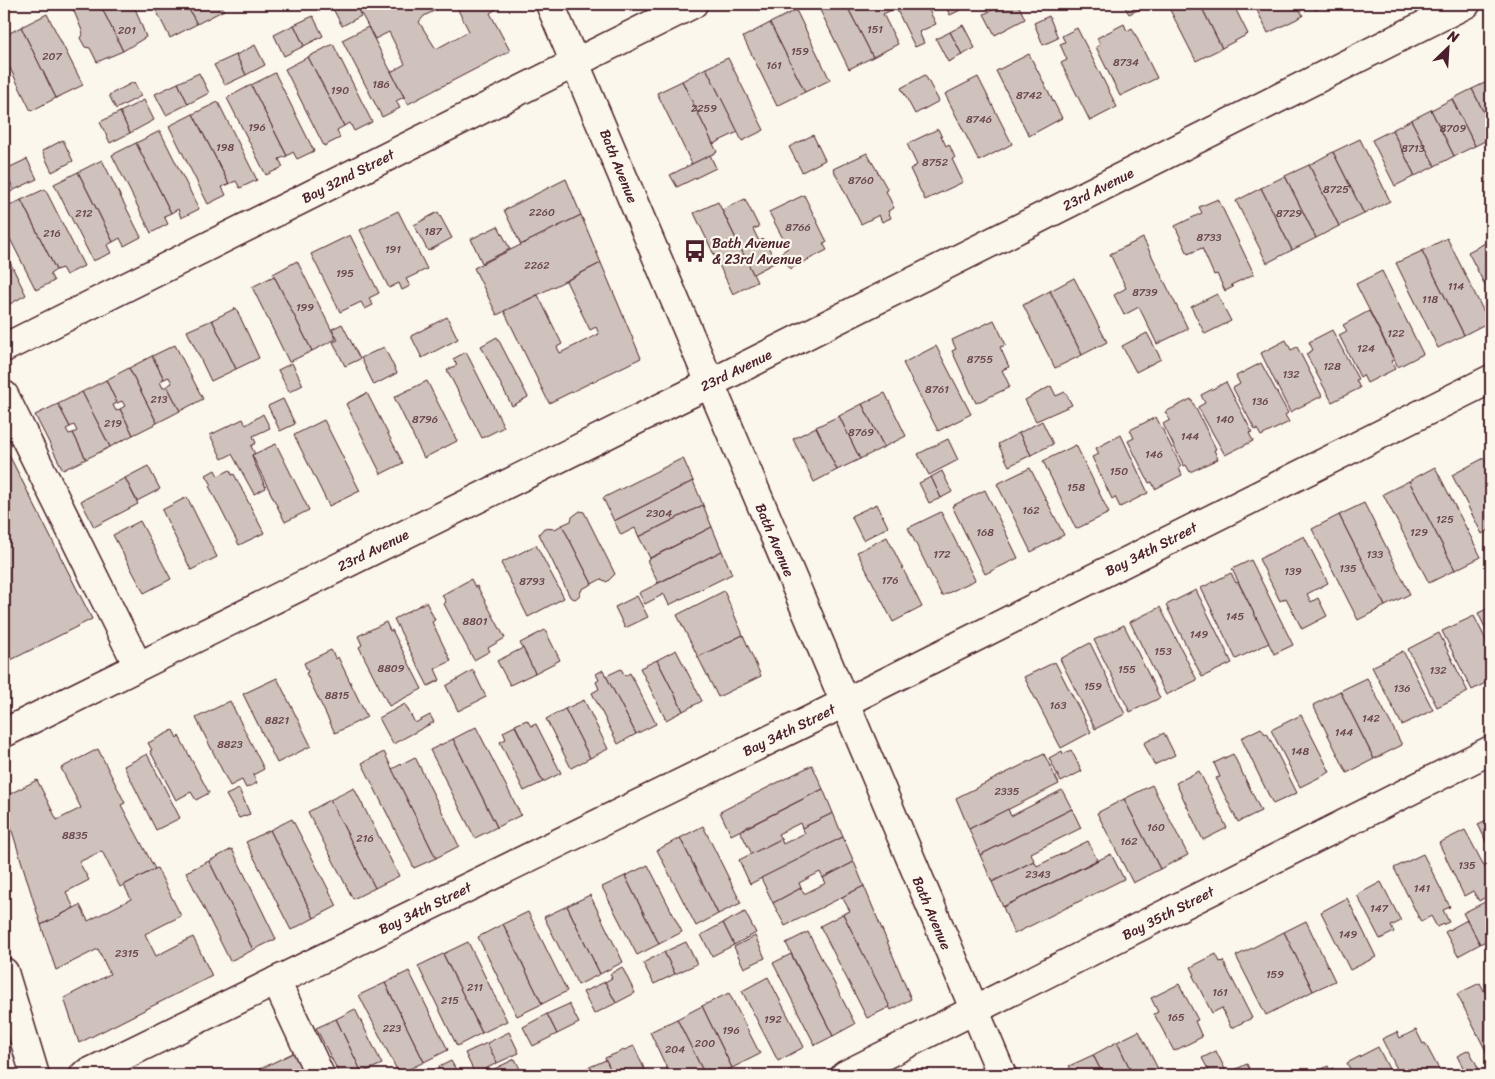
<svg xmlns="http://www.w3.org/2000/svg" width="1495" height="1079" font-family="Sriracha,sans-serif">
  <rect width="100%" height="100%" fill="#fbf7ec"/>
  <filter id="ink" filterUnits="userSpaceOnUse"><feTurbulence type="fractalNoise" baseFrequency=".02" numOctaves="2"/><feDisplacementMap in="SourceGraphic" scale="10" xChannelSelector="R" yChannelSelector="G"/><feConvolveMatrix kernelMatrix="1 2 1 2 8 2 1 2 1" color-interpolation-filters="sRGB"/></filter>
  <g filter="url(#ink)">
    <!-- building -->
    <g fill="#cfc2bc" stroke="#4a1f2b">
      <path d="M 71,4 L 100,4 L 123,51 L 97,62 L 90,48 L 85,47 L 80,38 L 83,33 Z"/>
      <path d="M 100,4 L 129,4 L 132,8 L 135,8 L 146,37 L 123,51 Z"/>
      <path d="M 153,4 L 186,4 L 197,24 L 170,38 Z"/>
      <path d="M 186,4 L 220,4 L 224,10 L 197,24 Z"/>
      <path d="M 333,4 L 355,4 L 361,16 L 342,26 L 331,5 Z"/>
      <path d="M 367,4 L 448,4 L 424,16 L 419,22 L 436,49 L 469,31 L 455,4 L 493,4 L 496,9 L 490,13 L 510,51 L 408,104 L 391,72 L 405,64 L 389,32 L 375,39 L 358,8 Z"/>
      <path d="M 817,4 L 846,4 L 873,57 L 849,69 Z"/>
      <path d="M 846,4 L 891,4 L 894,9 L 883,14 L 898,44 L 873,57 Z"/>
      <path d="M 894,4 L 926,4 L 936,24 L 919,32 L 924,43 L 915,47 Z"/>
      <path d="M 944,4 L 973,4 L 950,15 Z"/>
      <path d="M 1005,4 L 1008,7 L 1018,4 L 1025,19 L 995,35 L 984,14 Z"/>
      <path d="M 1123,4 L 1151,4 L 1129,14 Z"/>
      <path d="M 1167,4 L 1200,4 L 1222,48 L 1196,61 Z"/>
      <path d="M 1200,4 L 1233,4 L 1248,34 L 1222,48 Z"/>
      <path d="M 1254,4 L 1297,4 L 1303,16 L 1268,33 Z"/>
      <path d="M 1312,4 L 1327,4 L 1315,10 Z"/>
      <path d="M 796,10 L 830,80 L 805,92 L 770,23 Z"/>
      <path d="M 47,14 L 83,85 L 56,98 L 21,27 Z"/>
      <path d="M 313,16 L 323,36 L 304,46 L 294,25 Z"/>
      <path d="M 1049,16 L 1058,38 L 1043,45 L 1034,23 Z"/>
      <path d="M 770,23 L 805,92 L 777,106 L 743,37 Z"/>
      <path d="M 1124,24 L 1127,31 L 1132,28 L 1157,78 L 1120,96 L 1096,47 L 1100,45 L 1097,38 Z"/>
      <path d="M 294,25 L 304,46 L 284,56 L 274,35 Z"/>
      <path d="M 963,25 L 975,48 L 962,55 L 950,32 Z"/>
      <path d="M 21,27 L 56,98 L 31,111 L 4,56 L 4,36 Z"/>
      <path d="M 368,27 L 404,97 L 396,101 L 400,108 L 382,117 L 342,40 Z"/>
      <path d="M 1077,28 L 1117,107 L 1090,121 L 1061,63 L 1067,60 L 1060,44 L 1065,42 L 1062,36 Z"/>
      <path d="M 950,32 L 962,55 L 948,62 L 936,39 Z"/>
      <path d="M 333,44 L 372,122 L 354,131 L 350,123 L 344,126 L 308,57 Z"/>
      <path d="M 255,45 L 265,65 L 246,75 L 236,55 Z"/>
      <path d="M 1029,54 L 1062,118 L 1029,136 L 996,71 Z"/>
      <path d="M 236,55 L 246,75 L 225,85 L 214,65 Z"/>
      <path d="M 308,57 L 344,126 L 337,130 L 340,138 L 324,146 L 285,69 Z"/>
      <path d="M 728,58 L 764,130 L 742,141 L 706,68 Z"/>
      <path d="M 706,68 L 738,132 L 713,144 L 682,81 Z"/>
      <path d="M 199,73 L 209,93 L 188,104 L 178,83 Z"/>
      <path d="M 275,73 L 314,151 L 297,159 L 293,152 L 287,156 L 251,85 Z"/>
      <path d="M 925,75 L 939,101 L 915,114 L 901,88 Z"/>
      <path d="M 978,77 L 1012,144 L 979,161 L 945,94 Z"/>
      <path d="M 1491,80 L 1491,127 L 1472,89 Z"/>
      <path d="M 682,81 L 717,152 L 692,164 L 657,93 Z"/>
      <path d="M 134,82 L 141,96 L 116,109 L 109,95 Z"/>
      <path d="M 178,83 L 188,104 L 166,115 L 155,94 Z"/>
      <path d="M 251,85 L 287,156 L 279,159 L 283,167 L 266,175 L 227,98 Z"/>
      <path d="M 1472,89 L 1491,127 L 1491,138 L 1475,146 L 1452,99 Z"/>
      <path d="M 1452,99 L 1475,146 L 1454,156 L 1431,110 Z"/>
      <path d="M 144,100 L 154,120 L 130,133 L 120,112 Z"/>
      <path d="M 4,101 L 10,114 L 4,117 Z"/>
      <path d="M 218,102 L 257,180 L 240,188 L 236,181 L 229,184 L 193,114 Z"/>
      <path d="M 1431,110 L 1454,156 L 1435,166 L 1411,120 Z"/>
      <path d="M 120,112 L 130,133 L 110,143 L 100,122 Z"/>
      <path d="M 193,114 L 229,184 L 222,187 L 226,195 L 208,204 L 169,126 Z"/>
      <path d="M 1411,120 L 1435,166 L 1415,176 L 1392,130 Z"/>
      <path d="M 938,129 L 946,146 L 949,144 L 955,158 L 952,159 L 963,182 L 925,200 L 910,169 L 917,165 L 907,144 Z"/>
      <path d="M 1392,130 L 1415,176 L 1395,186 L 1372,140 Z"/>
      <path d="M 160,131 L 199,209 L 181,218 L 178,209 L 171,213 L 136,143 Z"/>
      <path d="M 813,135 L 825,160 L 802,172 L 789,147 Z"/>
      <path d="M 1360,139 L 1390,201 L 1364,214 L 1333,152 Z"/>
      <path d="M 63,140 L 73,161 L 52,172 L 42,151 Z"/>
      <path d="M 136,143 L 171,213 L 164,216 L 168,224 L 151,233 L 112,155 Z"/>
      <path d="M 1333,152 L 1364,214 L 1339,226 L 1309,165 Z"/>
      <path d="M 867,153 L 888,190 L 886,191 L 894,208 L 888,211 L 891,218 L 882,222 L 879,215 L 861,224 L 833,169 Z"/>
      <path d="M 710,155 L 716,168 L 677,187 L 670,175 Z"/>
      <path d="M 27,159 L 37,179 L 14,190 L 4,170 Z"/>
      <path d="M 102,160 L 141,237 L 124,246 L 120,238 L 113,242 L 78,172 Z"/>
      <path d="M 1309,165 L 1339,226 L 1316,238 L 1285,176 Z"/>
      <path d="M 4,170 L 14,190 L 4,196 Z"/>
      <path d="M 78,172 L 113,242 L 107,245 L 111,253 L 93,261 L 54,184 Z"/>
      <path d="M 1285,176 L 1316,238 L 1292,250 L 1261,188 Z"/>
      <path d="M 566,179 L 581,215 L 521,245 L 504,210 Z"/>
      <path d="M 1261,188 L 1292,250 L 1267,263 L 1236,201 Z"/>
      <path d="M 45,189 L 84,266 L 66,275 L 62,268 L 56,270 L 21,200 Z"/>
      <path d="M 804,195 L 827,242 L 823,243 L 827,250 L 790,269 L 782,252 L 788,248 L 769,212 Z"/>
      <path d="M 745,199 L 759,227 L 753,229 L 759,241 L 764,239 L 776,262 L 753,274 L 722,210 Z"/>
      <path d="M 1218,199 L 1254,274 L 1231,285 L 1233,287 L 1225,291 L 1217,274 L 1214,275 L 1202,248 L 1188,254 L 1175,226 L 1202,213 L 1199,207 Z"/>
      <path d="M 21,200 L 56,270 L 50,274 L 54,281 L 36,290 L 4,227 L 4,209 Z"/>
      <path d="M 718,202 L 757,282 L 733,294 L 694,213 Z"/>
      <path d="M 398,211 L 427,269 L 406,279 L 410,286 L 402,290 L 399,283 L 389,288 L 360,230 Z"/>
      <path d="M 438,212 L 452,238 L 428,251 L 414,225 Z"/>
      <path d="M 581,215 L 601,263 L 497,315 L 474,268 Z"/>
      <path d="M 498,226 L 510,249 L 482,263 L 471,239 Z"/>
      <path d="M 350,235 L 379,293 L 369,298 L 373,305 L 365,309 L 361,302 L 340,312 L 311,254 Z"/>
      <path d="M 1143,238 L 1188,329 L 1157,344 L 1139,307 L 1124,315 L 1114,295 L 1126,288 L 1110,254 Z"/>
      <path d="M 1447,238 L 1489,322 L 1464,335 L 1422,251 Z"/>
      <path d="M 1491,240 L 1491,297 L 1468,252 Z"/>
      <path d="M 4,250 L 26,295 L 10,304 L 5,296 L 4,297 Z"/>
      <path d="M 1422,251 L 1464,335 L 1438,348 L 1396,263 Z"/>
      <path d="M 297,261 L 336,339 L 312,351 L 273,274 Z"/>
      <path d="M 601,263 L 641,358 L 549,403 L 504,311 L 538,295 L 562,344 L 557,347 L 560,353 L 599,334 L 596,327 L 590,330 L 566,281 Z"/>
      <path d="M 1382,271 L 1423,354 L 1398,367 L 1356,284 Z"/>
      <path d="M 274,276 L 312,351 L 289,362 L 252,287 Z"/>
      <path d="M 1074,278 L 1107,342 L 1082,355 L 1050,291 Z"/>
      <path d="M 1050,291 L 1082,355 L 1055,368 L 1023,305 Z"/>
      <path d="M 1217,294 L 1231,321 L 1205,334 L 1191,307 Z"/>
      <path d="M 236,308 L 259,358 L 236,369 L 212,320 Z"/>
      <path d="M 1369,311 L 1394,360 L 1391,361 L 1395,369 L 1367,383 L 1363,375 L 1360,377 L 1339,335 L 1347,331 L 1343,325 Z"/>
      <path d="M 447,317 L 458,339 L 422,358 L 411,336 Z"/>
      <path d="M 212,320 L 236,369 L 211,381 L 187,331 Z"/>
      <path d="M 994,320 L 1006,345 L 1000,347 L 1009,367 L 1002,370 L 1010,387 L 976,403 L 952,351 L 956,349 L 952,340 Z"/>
      <path d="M 342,324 L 360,359 L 345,366 L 333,342 L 338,340 L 332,329 Z"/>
      <path d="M 1332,330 L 1358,379 L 1356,380 L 1360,388 L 1332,402 L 1306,354 L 1313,350 L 1309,342 Z"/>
      <path d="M 1147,333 L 1161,359 L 1136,372 L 1122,346 Z"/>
      <path d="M 497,337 L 528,397 L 512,406 L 481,346 Z"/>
      <path d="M 1286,340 L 1291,350 L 1297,347 L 1322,396 L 1290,412 L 1261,353 Z"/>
      <path d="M 175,345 L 203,399 L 180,411 L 167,386 L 172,383 L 169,377 L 164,379 L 152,356 Z"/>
      <path d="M 936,346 L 971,414 L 938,431 L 903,363 Z"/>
      <path d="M 384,347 L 397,373 L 374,385 L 361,358 Z"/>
      <path d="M 466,352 L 504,427 L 482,438 L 447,370 L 457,365 L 453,359 Z"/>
      <path d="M 152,356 L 164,379 L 160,382 L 163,388 L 167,386 L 180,411 L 157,423 L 129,368 Z"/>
      <path d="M 292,363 L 303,385 L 289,392 L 278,370 Z"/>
      <path d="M 1261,363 L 1288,413 L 1285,415 L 1289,422 L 1261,436 L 1257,429 L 1255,430 L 1233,388 L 1240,384 L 1236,376 Z"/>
      <path d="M 129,368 L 157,423 L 133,435 L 120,409 L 125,406 L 122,401 L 117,403 L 106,380 Z"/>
      <path d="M 106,380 L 117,403 L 113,405 L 116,411 L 120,409 L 133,435 L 110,447 L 82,392 Z"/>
      <path d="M 427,381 L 457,441 L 424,458 L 394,397 Z"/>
      <path d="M 1226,382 L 1252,432 L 1249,433 L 1253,441 L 1225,455 L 1198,407 L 1205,403 L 1201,395 Z"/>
      <path d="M 1051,386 L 1056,396 L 1065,392 L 1072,405 L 1036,421 L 1025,400 Z"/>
      <path d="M 82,392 L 110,447 L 86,459 L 73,433 L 77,431 L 74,425 L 70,427 L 58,404 Z"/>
      <path d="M 367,393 L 403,463 L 381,474 L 346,404 Z"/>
      <path d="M 885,393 L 906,436 L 884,447 L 862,404 Z"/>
      <path d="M 283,399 L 295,424 L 280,431 L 268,406 Z"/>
      <path d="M 1191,399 L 1216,449 L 1214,450 L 1218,459 L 1190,472 L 1186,465 L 1184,466 L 1163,424 L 1170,420 L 1165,412 Z"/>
      <path d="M 58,404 L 70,427 L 66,429 L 69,434 L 73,433 L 86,459 L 63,470 L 35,415 Z"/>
      <path d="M 862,404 L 884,447 L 860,459 L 839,416 Z"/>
      <path d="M 263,414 L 270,428 L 253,436 L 256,443 L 251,446 L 255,454 L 252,455 L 254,462 L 266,488 L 254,494 L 232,454 L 222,459 L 210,435 L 243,419 L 246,425 Z"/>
      <path d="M 839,416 L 860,459 L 837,470 L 816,427 Z"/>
      <path d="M 1156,417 L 1181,466 L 1179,468 L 1182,475 L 1155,489 L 1152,482 L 1149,483 L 1128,441 L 1134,438 L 1130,430 Z"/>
      <path d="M 324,420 L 360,491 L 329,506 L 294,435 Z"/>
      <path d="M 1042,421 L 1053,444 L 1031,455 L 1019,433 Z"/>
      <path d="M 816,427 L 837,470 L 814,482 L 793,439 Z"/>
      <path d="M 1019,433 L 1031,455 L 1009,466 L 998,444 Z"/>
      <path d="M 1121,435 L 1148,493 L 1120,507 L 1115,497 L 1112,499 L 1092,457 L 1099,454 L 1096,448 Z"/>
      <path d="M 948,439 L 958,460 L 929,475 L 918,454 Z"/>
      <path d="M 276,444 L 309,510 L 285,522 L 252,455 Z"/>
      <path d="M 4,445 L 92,619 L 11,660 L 4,645 Z"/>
      <path d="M 1076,445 L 1109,513 L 1076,529 L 1043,461 Z"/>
      <path d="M 683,458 L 693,481 L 614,521 L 603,498 Z"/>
      <path d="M 1484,458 L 1491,472 L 1491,529 L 1482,534 L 1452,475 Z"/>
      <path d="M 148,466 L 160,489 L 137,501 L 125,478 Z"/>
      <path d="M 1435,467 L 1481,557 L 1455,570 L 1409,481 Z"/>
      <path d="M 1030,468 L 1064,535 L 1031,552 L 997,484 Z"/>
      <path d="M 215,470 L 218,476 L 230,470 L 232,475 L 234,474 L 264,533 L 239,545 L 209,486 L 212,485 L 206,475 Z"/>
      <path d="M 942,471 L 952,492 L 941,498 L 931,477 Z"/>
      <path d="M 931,477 L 941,498 L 929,503 L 919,483 Z"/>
      <path d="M 125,478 L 138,504 L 94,527 L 81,501 Z"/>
      <path d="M 693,481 L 703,505 L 639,537 L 635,528 L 621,535 L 614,521 Z"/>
      <path d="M 1409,481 L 1455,570 L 1429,583 L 1383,494 Z"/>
      <path d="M 985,490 L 1018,558 L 985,574 L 952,506 Z"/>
      <path d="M 187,497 L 217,557 L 191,570 L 162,510 Z"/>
      <path d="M 1364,503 L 1410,594 L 1385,606 L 1339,515 Z"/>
      <path d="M 877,504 L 888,527 L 863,540 L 851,516 Z"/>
      <path d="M 703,505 L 712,527 L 650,558 L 639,537 Z"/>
      <path d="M 580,511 L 584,512 L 615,574 L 607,582 L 601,579 L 592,584 L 562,525 L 571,521 L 572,517 Z"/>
      <path d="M 941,512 L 975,580 L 942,596 L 908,528 Z"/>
      <path d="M 1339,515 L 1385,606 L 1358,620 L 1312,529 Z"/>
      <path d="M 140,521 L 171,579 L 144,593 L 113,535 Z"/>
      <path d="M 562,525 L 592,584 L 582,589 L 579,596 L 575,599 L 570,597 L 539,534 L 544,528 L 555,529 Z"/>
      <path d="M 712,527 L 722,551 L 658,583 L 647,560 Z"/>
      <path d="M 1304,536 L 1328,583 L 1307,594 L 1311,602 L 1318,598 L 1327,616 L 1302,629 L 1286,598 L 1280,601 L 1259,559 Z"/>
      <path d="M 887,537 L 922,607 L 893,622 L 857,552 Z"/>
      <path d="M 536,545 L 564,598 L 528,617 L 501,563 Z"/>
      <path d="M 722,551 L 732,574 L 669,605 L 664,594 L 645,604 L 639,593 Z"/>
      <path d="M 1251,560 L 1293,645 L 1274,654 L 1232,569 Z"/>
      <path d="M 1231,573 L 1236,583 L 1238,582 L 1269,643 L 1236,659 L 1201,588 Z"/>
      <path d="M 471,579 L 475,587 L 477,586 L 505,638 L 488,648 L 490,651 L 474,660 L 444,604 L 446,602 L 442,595 Z"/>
      <path d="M 1196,590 L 1232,663 L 1202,677 L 1166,605 Z"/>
      <path d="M 724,591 L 743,635 L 698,657 L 677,615 Z"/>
      <path d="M 637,596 L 648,617 L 625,628 L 615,607 Z"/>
      <path d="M 426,602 L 435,620 L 432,622 L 451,661 L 435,669 L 440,680 L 428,686 L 394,619 Z"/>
      <path d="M 1160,607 L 1197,680 L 1166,695 L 1130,622 Z"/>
      <path d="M 1491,607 L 1491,640 L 1478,613 Z"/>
      <path d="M 1474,616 L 1491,650 L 1491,680 L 1472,690 L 1442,631 Z"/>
      <path d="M 386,622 L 390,631 L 392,630 L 422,689 L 389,706 L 359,647 L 362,645 L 358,636 Z"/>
      <path d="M 1124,625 L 1160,698 L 1130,712 L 1094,640 Z"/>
      <path d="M 545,630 L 560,660 L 535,673 L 520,643 Z"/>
      <path d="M 1439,633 L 1468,692 L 1437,707 L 1408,649 Z"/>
      <path d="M 743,635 L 761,676 L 718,697 L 698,657 Z"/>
      <path d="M 1090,643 L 1125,714 L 1095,729 L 1060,659 Z"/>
      <path d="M 523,648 L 535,673 L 510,685 L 497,661 Z"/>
      <path d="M 331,650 L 336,659 L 338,657 L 367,717 L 335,733 L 306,673 L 308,672 L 304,663 Z"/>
      <path d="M 676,650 L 702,701 L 683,711 L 657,660 Z"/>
      <path d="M 1403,651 L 1433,710 L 1402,725 L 1372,667 Z"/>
      <path d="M 657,660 L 683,711 L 666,720 L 640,668 Z"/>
      <path d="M 1055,662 L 1091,732 L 1061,748 L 1024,677 Z"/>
      <path d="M 621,669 L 625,676 L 630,673 L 656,724 L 636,734 L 606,676 Z"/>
      <path d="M 473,670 L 486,697 L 458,711 L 446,686 Z"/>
      <path d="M 603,670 L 636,734 L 618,744 L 592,693 L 599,689 L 596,682 L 599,680 L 596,674 Z"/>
      <path d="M 277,678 L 311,746 L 277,763 L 243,694 Z"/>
      <path d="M 1367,678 L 1402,745 L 1374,759 L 1340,691 Z"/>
      <path d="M 1340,691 L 1374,759 L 1347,773 L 1313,705 Z"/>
      <path d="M 584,700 L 608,749 L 590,758 L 565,709 Z"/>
      <path d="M 230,701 L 264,769 L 253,775 L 257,783 L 246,788 L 242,780 L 230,786 L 196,718 Z"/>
      <path d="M 405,704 L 415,723 L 430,715 L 434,722 L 393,744 L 379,718 Z"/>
      <path d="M 565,709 L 590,758 L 571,768 L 546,719 Z"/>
      <path d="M 1301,715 L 1330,772 L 1300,787 L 1271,730 Z"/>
      <path d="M 527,720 L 531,726 L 536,724 L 561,773 L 543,782 L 515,725 Z"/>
      <path d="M 515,726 L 543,782 L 524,791 L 500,742 L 506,739 L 503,732 Z"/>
      <path d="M 476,727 L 521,815 L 497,827 L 453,739 Z"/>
      <path d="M 1261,728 L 1265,734 L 1267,733 L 1297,793 L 1273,804 L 1241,738 Z"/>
      <path d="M 173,730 L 177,738 L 179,736 L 209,793 L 196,800 L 191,792 L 176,800 L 150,751 L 152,750 L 148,743 Z"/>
      <path d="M 1164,733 L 1175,755 L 1154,765 L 1144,743 Z"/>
      <path d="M 453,739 L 497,827 L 475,838 L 430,750 Z"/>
      <path d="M 98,749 L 125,803 L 121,805 L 155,869 L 120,887 L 102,851 L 79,862 L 89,880 L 66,892 L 74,908 L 41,925 L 4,805 L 4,797 L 37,780 L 57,820 L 81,808 L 61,768 Z"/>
      <path d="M 1071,750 L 1082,771 L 1061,782 L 1049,758 L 1062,751 L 1063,754 Z"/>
      <path d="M 384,752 L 436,858 L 414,868 L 362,763 Z"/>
      <path d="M 147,754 L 180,818 L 156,830 L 124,766 Z"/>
      <path d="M 1044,754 L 1059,784 L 969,829 L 956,798 Z"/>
      <path d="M 1233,754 L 1261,811 L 1238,822 L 1216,778 L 1220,777 L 1214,763 Z"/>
      <path d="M 415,757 L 459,846 L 436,858 L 392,769 Z"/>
      <path d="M 812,765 L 823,789 L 731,835 L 720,812 Z"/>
      <path d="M 1199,771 L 1227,828 L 1203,840 L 1176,783 Z"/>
      <path d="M 1152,785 L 1188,855 L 1160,869 L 1124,799 Z"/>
      <path d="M 354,788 L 399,876 L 375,888 L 330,800 Z"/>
      <path d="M 239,789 L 250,814 L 239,818 L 226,795 Z"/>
      <path d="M 823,789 L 833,813 L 802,828 L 800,823 L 778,834 L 781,839 L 752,854 L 740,831 Z"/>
      <path d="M 1062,790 L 1072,809 L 980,855 L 969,829 L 1008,809 L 1011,816 Z"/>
      <path d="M 1124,799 L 1160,869 L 1133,883 L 1097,813 Z"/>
      <path d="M 330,800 L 375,888 L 353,899 L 308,812 Z"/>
      <path d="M 1072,809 L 1081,828 L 1031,853 L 1034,861 L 992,882 L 980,855 Z"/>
      <path d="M 833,813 L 843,837 L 750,884 L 739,860 L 781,839 L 783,844 L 805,833 L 802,828 Z"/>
      <path d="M 1491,818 L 1491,852 L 1478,824 Z"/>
      <path d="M 292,819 L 337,906 L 314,918 L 270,830 Z"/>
      <path d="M 703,826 L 741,903 L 718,914 L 680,838 Z"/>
      <path d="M 270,830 L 314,918 L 291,930 L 246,842 Z"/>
      <path d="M 1465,830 L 1491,879 L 1491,894 L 1479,901 L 1473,891 L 1464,896 L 1439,843 Z"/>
      <path d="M 843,837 L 854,862 L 823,878 L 820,872 L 799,883 L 801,888 L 773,903 L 761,878 Z"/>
      <path d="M 680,838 L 718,914 L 696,926 L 657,850 Z"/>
      <path d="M 1088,841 L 1097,860 L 1003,907 L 992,882 L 1034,861 L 1037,866 Z"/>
      <path d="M 232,849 L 276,939 L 253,950 L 209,861 Z"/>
      <path d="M 1111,854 L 1124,879 L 1014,934 L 1003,907 Z"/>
      <path d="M 1423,854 L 1450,907 L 1443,910 L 1449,922 L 1437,927 L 1431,916 L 1421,922 L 1394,868 Z"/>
      <path d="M 209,861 L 253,950 L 230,961 L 186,872 Z"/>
      <path d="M 854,862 L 864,886 L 785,926 L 773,903 L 801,888 L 804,894 L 826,883 L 823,878 Z"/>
      <path d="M 648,865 L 682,932 L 659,944 L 625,876 Z"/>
      <path d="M 157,868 L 181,916 L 145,934 L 156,956 L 193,937 L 212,976 L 79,1043 L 64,998 L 110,974 L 98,949 L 56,970 L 41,925 L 80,905 L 88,921 L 131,899 L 124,885 Z"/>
      <path d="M 625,876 L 659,944 L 637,955 L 602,887 Z"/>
      <path d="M 1381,882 L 1401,921 L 1391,926 L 1394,932 L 1380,939 L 1357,895 Z"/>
      <path d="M 864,886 L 911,999 L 891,1010 L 843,914 L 850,911 L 842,897 Z"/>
      <path d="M 590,895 L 623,962 L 600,974 L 567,906 Z"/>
      <path d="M 1347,898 L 1376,957 L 1350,970 L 1321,912 Z"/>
      <path d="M 1487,901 L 1491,908 L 1491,938 L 1480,944 L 1463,913 Z"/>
      <path d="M 567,906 L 600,974 L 578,985 L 544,917 Z"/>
      <path d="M 528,912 L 567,991 L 542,1004 L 503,924 Z"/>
      <path d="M 745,912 L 756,933 L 734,945 L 723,923 Z"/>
      <path d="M 843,914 L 890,1007 L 867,1018 L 820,926 Z"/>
      <path d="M 1467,920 L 1480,944 L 1458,956 L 1445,932 Z"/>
      <path d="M 1306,921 L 1335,981 L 1313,991 L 1284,932 Z"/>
      <path d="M 723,923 L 734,945 L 712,956 L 701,935 Z"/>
      <path d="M 503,924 L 542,1004 L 517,1016 L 478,937 Z"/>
      <path d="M 808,932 L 855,1024 L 833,1036 L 786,943 Z"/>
      <path d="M 1284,932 L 1313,991 L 1266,1015 L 1236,956 Z"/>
      <path d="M 755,936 L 765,958 L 744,968 L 734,947 Z"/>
      <path d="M 468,942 L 507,1021 L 482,1033 L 443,954 Z"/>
      <path d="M 686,942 L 697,964 L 675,974 L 664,952 Z"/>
      <path d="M 664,952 L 675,974 L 654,984 L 643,963 Z"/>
      <path d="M 443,954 L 482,1033 L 457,1046 L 418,966 Z"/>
      <path d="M 791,954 L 833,1036 L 815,1045 L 773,963 Z"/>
      <path d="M 1216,954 L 1220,962 L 1223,961 L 1252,1018 L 1231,1028 L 1222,1008 L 1212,1013 L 1193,976 L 1195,975 L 1191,967 Z"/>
      <path d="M 622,967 L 635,993 L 616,1003 L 605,982 L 612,978 L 610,974 Z"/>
      <path d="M 409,971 L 448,1050 L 424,1062 L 385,983 Z"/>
      <path d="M 768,977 L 804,1047 L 778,1061 L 742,991 Z"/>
      <path d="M 605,982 L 616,1003 L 594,1014 L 583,992 Z"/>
      <path d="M 385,983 L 424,1062 L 399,1074 L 359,995 Z"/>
      <path d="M 1480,983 L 1491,1004 L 1491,1056 L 1489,1057 L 1457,994 Z"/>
      <path d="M 1179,984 L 1198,1020 L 1195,1021 L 1202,1037 L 1174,1051 L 1154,1014 L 1158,1012 L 1151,998 Z"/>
      <path d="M 729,993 L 760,1054 L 732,1068 L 702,1006 Z"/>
      <path d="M 569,1004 L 579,1023 L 557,1034 L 547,1014 Z"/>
      <path d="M 702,1006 L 732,1068 L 717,1075 L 705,1075 L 677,1019 Z"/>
      <path d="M 355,1009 L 382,1064 L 362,1073 L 336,1019 Z"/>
      <path d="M 547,1014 L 557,1034 L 533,1046 L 523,1027 Z"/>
      <path d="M 336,1019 L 362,1073 L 358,1075 L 340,1075 L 316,1028 Z"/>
      <path d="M 677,1019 L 705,1075 L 670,1075 L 650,1032 Z"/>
      <path d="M 1416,1030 L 1423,1044 L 1425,1043 L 1442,1075 L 1400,1075 L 1382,1039 L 1397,1032 L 1400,1038 Z"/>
      <path d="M 1139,1031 L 1161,1075 L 1133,1075 L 1117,1042 Z"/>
      <path d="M 509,1032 L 519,1053 L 497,1063 L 487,1043 Z"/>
      <path d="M 1117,1042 L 1133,1075 L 1103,1075 L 1093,1055 Z"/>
      <path d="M 487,1043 L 497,1063 L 475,1074 L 465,1053 Z"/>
      <path d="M 634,1046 L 647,1075 L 613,1075 L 605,1058 Z"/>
      <path d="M 1378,1047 L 1392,1075 L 1353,1075 L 1347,1063 Z"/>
      <path d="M 1469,1050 L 1482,1075 L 1467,1075 L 1457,1056 Z"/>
      <path d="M 1216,1051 L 1226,1071 L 1211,1075 L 1202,1058 Z"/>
      <path d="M 295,1052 L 307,1075 L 266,1075 L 262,1068 Z"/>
      <path d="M 1093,1055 L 1103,1075 L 1074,1075 L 1069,1066 Z"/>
      <path d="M 515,1059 L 523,1075 L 492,1075 L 490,1071 Z"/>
      <path d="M 606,1060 L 613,1075 L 580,1075 L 578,1072 Z"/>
      <path d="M 451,1061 L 459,1075 L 431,1075 L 429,1072 Z"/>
      <path d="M 1247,1064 L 1252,1075 L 1234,1075 L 1232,1071 Z"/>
      <path d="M 1328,1066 L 1330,1070 L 1333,1068 L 1337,1075 L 1310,1075 Z"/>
      <path d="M 262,1068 L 266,1075 L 248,1075 Z"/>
    </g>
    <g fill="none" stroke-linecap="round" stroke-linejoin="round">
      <defs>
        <g id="minor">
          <path d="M 550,4 L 1002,1075"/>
          <path d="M 4,348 L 693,4"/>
          <path d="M 4,395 L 138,666"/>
          <path d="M 4,733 L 709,384 L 1466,4"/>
          <path d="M 276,981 L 320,1075"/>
          <path d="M 84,1075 L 810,720 L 1491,379"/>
          <path d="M 845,1075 L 1491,750"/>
        </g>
        <path id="major" d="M 4,972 L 35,1075"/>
      </defs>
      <!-- minor casing -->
      <use href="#minor" stroke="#4a1f2b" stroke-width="31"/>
      <!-- major casing -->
      <use href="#major" stroke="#4a1f2b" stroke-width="31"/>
      <!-- minor -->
      <use href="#minor" stroke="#fbf7ec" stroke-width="28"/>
      <!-- major -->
      <use href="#major" stroke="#fbf7ec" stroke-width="28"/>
    </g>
  </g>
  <!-- icons -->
  <defs>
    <symbol id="bus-bare" viewBox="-9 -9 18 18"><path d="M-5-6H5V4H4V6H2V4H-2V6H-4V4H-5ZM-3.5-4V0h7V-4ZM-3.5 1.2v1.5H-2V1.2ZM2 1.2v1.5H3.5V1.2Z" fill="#4a1f2b" stroke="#fbf7ec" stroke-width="2.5" paint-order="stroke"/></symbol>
  </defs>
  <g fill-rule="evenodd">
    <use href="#bus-bare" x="679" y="235" width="32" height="32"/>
  </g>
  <g text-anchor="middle" stroke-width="4.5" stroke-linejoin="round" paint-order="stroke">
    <!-- number labels -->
    <g font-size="11" fill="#6b484f">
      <text x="875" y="33">151</text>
      <text x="127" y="34">201</text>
      <text x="800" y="55">159</text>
      <text x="52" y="60">207</text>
      <text x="1126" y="66">8734</text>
      <text x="774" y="69">161</text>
      <text x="381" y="88">186</text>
      <text x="340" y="94">190</text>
      <text x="1029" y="99">8742</text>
      <text x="704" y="112">2259</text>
      <text x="979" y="123">8746</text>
      <text x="257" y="131">196</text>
      <text x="1453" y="132">8709</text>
      <text x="225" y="151">198</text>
      <text x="1413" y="152">8713</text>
      <text x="935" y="166">8752</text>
      <text x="861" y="184">8760</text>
      <text x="1336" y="193">8725</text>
      <text x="542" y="216">2260</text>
      <text x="84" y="217">212</text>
      <text x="1289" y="217">8729</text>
      <text x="798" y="231">8766</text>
      <text x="433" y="235">187</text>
      <text x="52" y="237">216</text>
      <text x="1209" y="241">8733</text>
      <text x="393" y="253">191</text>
      <text x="537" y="269">2262</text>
      <text x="345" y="277">195</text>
      <text x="1456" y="290">114</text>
      <text x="1145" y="296">8739</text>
      <text x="1430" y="303">118</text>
      <text x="305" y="311">199</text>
      <text x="1396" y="337">122</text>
      <text x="1366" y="352">124</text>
      <text x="980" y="363">8755</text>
      <text x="1332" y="370">128</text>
      <text x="1291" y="378">132</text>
      <text x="937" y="393">8761</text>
      <text x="159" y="403">213</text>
      <text x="1260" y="405">136</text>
      <text x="425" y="423">8796</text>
      <text x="1225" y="423">140</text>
      <text x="113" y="427">219</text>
      <text x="861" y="436">8769</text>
      <text x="1190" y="440">144</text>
      <text x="1154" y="458">146</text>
      <text x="1119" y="475">150</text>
      <text x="1076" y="491">158</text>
      <text x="1031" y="514">162</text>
      <text x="659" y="517">2304</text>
      <text x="1445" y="523">125</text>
      <text x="985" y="536">168</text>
      <text x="1419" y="536">129</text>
      <text x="942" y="558">172</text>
      <text x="1375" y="558">133</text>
      <text x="1348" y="572">135</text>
      <text x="1293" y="575">139</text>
      <text x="890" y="584">176</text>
      <text x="532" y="585">8793</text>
      <text x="1235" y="620">145</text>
      <text x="475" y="625">8801</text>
      <text x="1199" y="638">149</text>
      <text x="1163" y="655">153</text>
      <text x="391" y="672">8809</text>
      <text x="1127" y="673">155</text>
      <text x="1438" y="674">132</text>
      <text x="1093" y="690">159</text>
      <text x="1402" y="692">136</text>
      <text x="337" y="699">8815</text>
      <text x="1058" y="709">163</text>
      <text x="1371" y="722">142</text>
      <text x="277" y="724">8821</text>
      <text x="1344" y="736">144</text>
      <text x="230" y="748">8823</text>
      <text x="1300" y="755">148</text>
      <text x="1007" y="795">2335</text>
      <text x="1156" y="831">160</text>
      <text x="75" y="839">8835</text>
      <text x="365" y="842">216</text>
      <text x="1129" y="845">162</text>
      <text x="1467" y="869">135</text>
      <text x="1038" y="878">2343</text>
      <text x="1422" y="892">141</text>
      <text x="1379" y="912">147</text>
      <text x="1348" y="938">149</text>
      <text x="127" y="957">2315</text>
      <text x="1275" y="978">159</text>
      <text x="475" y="991">211</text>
      <text x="1220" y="996">161</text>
      <text x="450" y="1004">215</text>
      <text x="1176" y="1021">165</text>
      <text x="773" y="1023">192</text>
      <text x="392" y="1032">223</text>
      <text x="731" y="1034">196</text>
      <text x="705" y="1047">200</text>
      <text x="675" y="1053">204</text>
    </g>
    <!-- street labels -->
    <g font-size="14" fill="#4a1f2b" stroke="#fbf7ec">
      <text transform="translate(619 166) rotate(68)" y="5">Bath Avenue</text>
      <text transform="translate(348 176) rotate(-27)" y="5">Bay 32nd Street</text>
      <text transform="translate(1098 189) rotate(-27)" y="5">23rd Avenue</text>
      <text transform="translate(736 370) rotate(-26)" y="5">23rd Avenue</text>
      <text transform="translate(775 540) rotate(67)" y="5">Bath Avenue</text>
      <text transform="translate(1151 549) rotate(-27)" y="5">Bay 34th Street</text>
      <text transform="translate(373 550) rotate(-26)" y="5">23rd Avenue</text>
      <text transform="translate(789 730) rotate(-26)" y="5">Bay 34th Street</text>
      <text transform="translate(425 908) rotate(-26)" y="5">Bay 34th Street</text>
      <text transform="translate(932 913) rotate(67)" y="5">Bath Avenue</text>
      <text transform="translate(1168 913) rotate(-27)" y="5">Bay 35th Street</text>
    </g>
    <!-- poi labels -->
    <g font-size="14" fill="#4a1f2b" stroke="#fbf7ec" text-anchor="start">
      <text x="712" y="248">Bath Avenue<tspan x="712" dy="16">&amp; 23rd Avenue</tspan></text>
    </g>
  </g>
  <!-- margin -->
  <rect width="1495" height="1079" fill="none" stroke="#fbf7ec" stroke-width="20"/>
  <rect x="10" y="10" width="1475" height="1059" fill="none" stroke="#4a1f2b" stroke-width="2" filter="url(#ink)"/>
  <!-- north arrow -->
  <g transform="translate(1448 48) rotate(25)" stroke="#fbf7ec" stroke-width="4" paint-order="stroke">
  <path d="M0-4L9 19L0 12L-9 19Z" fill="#4a1f2b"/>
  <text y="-8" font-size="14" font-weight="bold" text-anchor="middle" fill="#4a1f2b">N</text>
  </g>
</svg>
